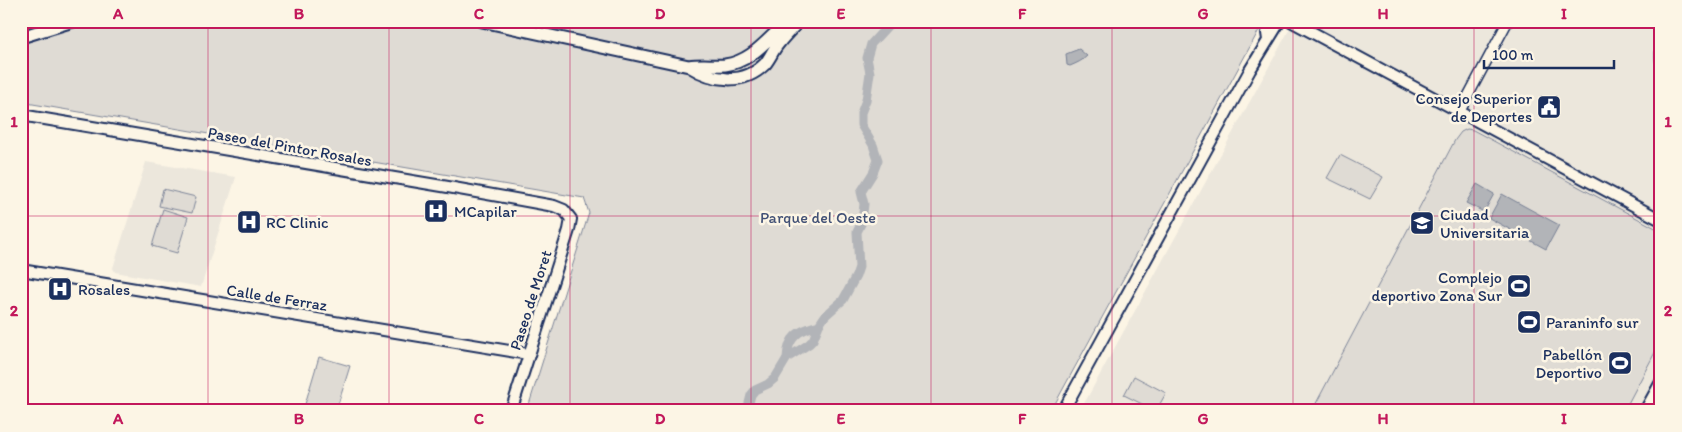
<svg xmlns="http://www.w3.org/2000/svg" width="1682" height="432" viewBox="0 0 1682 432" font-family="Itim,sans-serif">
<style>
.built{fill:#ece7dc}
.green{fill:#dfdbd4;stroke:#7d8599}
.water{fill:#b2b4b8;stroke:#767f94}
.lines{fill:none;stroke-linecap:round;stroke-linejoin:round}
.canal{stroke:#b2b4b8;stroke-width:9}
.tertiary-casing{stroke:#1b2f5e;stroke-width:12}
.secondary-casing{stroke:#1b2f5e;stroke-width:14}
.primary-casing{stroke:#1b2f5e;stroke-width:15}
.tertiary{stroke:#fcf5e5;stroke-width:9}
.secondary{stroke:#fcf5e5;stroke-width:10}
.primary{stroke:#fcf5e5;stroke-width:11}
.grid{fill:none;stroke:#c2185b;stroke-width:1;stroke-opacity:0.55}
.labels{text-anchor:middle;stroke-width:5;stroke-linejoin:round;paint-order:stroke}
.poi-label{font-size:16px;fill:#1b2f5e;stroke:#fcf5e5;text-anchor:start}
.street-label{font-size:16px;fill:#1b2f5e;stroke:#fcf5e5}
.park-label{font-size:16px;fill:#425176;stroke:#fcf5e5}
.neatline{fill:none;stroke:#c2185b;stroke-width:2}
.grid-label{font-size:16px;text-anchor:middle;font-weight:bold;fill:#c2185b}
</style>
<rect width="100%" height="100%" fill="#fcf5e5"/>
<filter id="ink" filterUnits="userSpaceOnUse"><feTurbulence type="fractalNoise" baseFrequency=".02" numOctaves="2"/><feDisplacementMap in="SourceGraphic" scale="10" xChannelSelector="R" yChannelSelector="G"/><feConvolveMatrix kernelMatrix="1 2 1 2 8 2 1 2 1" color-interpolation-filters="sRGB"/></filter>
<g filter="url(#ink)">
<path class="built" d="M1294,21h367v390h-581z
M146,162l90,15 -35,110 -86,-15 -2,-4z"/>
<path class="green" d="M21,21h1243l-213,390h-524l62,-198 -5,-15 -563,-96z
M1661,33v45c-8,-15 -9,-30 0,-45z
M1467,129l6,1 188,101v110l-37,70h-312l143,-271 6,-8z
M1340,155l43,22 -13,22 -43,-21z
M163,189l33,8 -4,16 -33,-7z
M163,209l25,8 -11,36 -25,-7z
M319,357l31,9 -14,45h-33z
M1134,376l32,17 -10,18 -32,-16z"/>
<path class="water" d="M1079,49l8,7c-5,5 -10,7 -17,10l-3,-1 -1,-11z
M1477,184l17,10 -10,18 -18,-9z
M1502,194l57,31 -13,24 -57,-31z"/>
<g class="lines">
<path class="canal" d="M787,358c1,-22 12,-28 32,-33
M747,411l4,-16 4,-5 13,-6 7,-6 12,-20 22,-14 4,-4 6,-15 6,-9 18,-16 13,-24 3,-9 -2,-35 5,-10 2,-18 -3,-12 12,-19 5,-13 -5,-15 -12,-20v-12l5,-13 4,-27 -3,-15 4,-14 21,-23"/>
<defs>
<path id="tertiary" d="M1460,111l48,-90"/>
<path id="secondary" d="M1291,21l370,199
M1268,40l-1,-7 3,-12
M21,115l427,72 106,19 10,4 7,9 -2,11 -58,181
M21,270l507,84
M1063,411l187,-341 30,-49
M1645,411l16,-29"/>
<path id="primary" d="M482,21l207,45c24,15 54,20 76,-2 5,-6 8,-14 13,-20 6,-8 14,-16 21,-23
M21,37l52,-16
M689,66c12,-2 24,0 36,-1 29,-4 43,-28 64,-44"/>
</defs>
<use href="#tertiary" class="tertiary-casing"/>
<use href="#secondary" class="secondary-casing"/>
<use href="#primary" class="primary-casing"/>
<use href="#tertiary" class="tertiary"/>
<use href="#secondary" class="secondary"/>
<use href="#primary" class="primary"/>
</g>
</g>
<path class="grid" d="M208,21v390M389,21v390M570,21v390M751,21v390M931,21v390M1112,21v390M1293,21v390M1474,21v390M21,216h1640"/>
<defs>
<symbol id="civic-square" viewBox="-11 -11 22 22"><rect x="-9" y="-9" width="18" height="18" rx="4" fill="#1b2f5e" stroke="#fcf5e5"/><path d="M-.6-6.5H3V-4.5H.6V-3L4-1V1h2V6H-6V1h2V-1L-.6-3ZM-1.2 2.5V6h2.4V2.5Z" fill="#fff"/></symbol>
<symbol id="hospital-square" viewBox="-11 -11 22 22"><rect x="-9" y="-9" width="18" height="18" rx="4" fill="#1b2f5e" stroke="#fcf5e5"/><path d="M-5-5h3v3.5h4V-5h3V5h-3V1.5h-4V5h-3Z" fill="#fff"/></symbol>
<symbol id="university-square" viewBox="-11 -11 22 22"><rect x="-9" y="-9" width="18" height="18" rx="4" fill="#1b2f5e" stroke="#fcf5e5"/><path d="M0-5L7-2L0 1L-7-2ZM-4 1L0 2.5L4 1V4Q0 6-4 4Z" fill="#fff"/></symbol>
<symbol id="stadium-square" viewBox="-11 -11 22 22"><rect x="-9" y="-9" width="18" height="18" rx="4" fill="#1b2f5e" stroke="#fcf5e5"/><path d="M0-5a6.5 5 0 1 0 0 10a6.5 5 0 1 0 0-10ZM-3.5-1.8h7v3.6h-7Z" fill="#fff"/></symbol>
</defs>
<g fill-rule="evenodd">
<use href="#civic-square" x="1535" y="93" width="28" height="28"/>
<use href="#hospital-square" x="422" y="197" width="28" height="28"/>
<use href="#hospital-square" x="235" y="208" width="28" height="28"/>
<use href="#university-square" x="1408" y="209" width="28" height="28"/>
<use href="#stadium-square" x="1505" y="272" width="28" height="28"/>
<use href="#hospital-square" x="46" y="275" width="28" height="28"/>
<use href="#stadium-square" x="1515" y="308" width="28" height="28"/>
<use href="#stadium-square" x="1606" y="349" width="28" height="28"/>
</g>
<g class="labels">
<g class="poi-label">
<text x="1532" y="104" text-anchor="end">Consejo Superior<tspan x="1532" dy="18">de Deportes</tspan></text>
<text x="454" y="217">MCapilar</text>
<text x="1440" y="220">Ciudad<tspan x="1440" dy="18">Universitaria</tspan></text>
<text x="266" y="228">RC Clinic</text>
<text x="1502" y="283" text-anchor="end">Complejo<tspan x="1502" dy="18">deportivo Zona Sur</tspan></text>
<text x="78" y="295">Rosales</text>
<text x="1546" y="328">Paraninfo sur</text>
<text x="1602" y="360" text-anchor="end">Pabellón<tspan x="1602" dy="18">Deportivo</tspan></text>
</g>
<g class="street-label">
<text transform="translate(290 146) rotate(10)" y="6">Paseo del Pintor Rosales</text>
<text transform="translate(277 297) rotate(9)" y="6">Calle de Ferraz</text>
<text transform="translate(530 300) rotate(-72)" y="6">Paseo de Moret</text>
</g>
<g class="park-label">
<text x="818" y="223">Parque del Oeste</text>
</g>
</g>
<rect width="1682" height="432" fill="none" stroke="#fcf5e5" stroke-width="55"/>
<path d="M1484 60v8h130v-8" fill="none" stroke="#1b2f5e" stroke-width="2.5"/>
<text x="1492" y="60" font-size="15" fill="#1b2f5e" stroke="#fcf5e5" stroke-width="4" paint-order="stroke">100 m</text>
<rect x="28" y="28" width="1626" height="376" class="neatline"/>
<g class="grid-label">
<text x="118" y="19">A</text>
<text x="299" y="19">B</text>
<text x="479" y="19">C</text>
<text x="660" y="19">D</text>
<text x="841" y="19">E</text>
<text x="1022" y="19">F</text>
<text x="1203" y="19">G</text>
<text x="1383" y="19">H</text>
<text x="1564" y="19">I</text>
<text x="14" y="127">1</text>
<text x="1668" y="127">1</text>
<text x="14" y="316">2</text>
<text x="1668" y="316">2</text>
<text x="118" y="424">A</text>
<text x="299" y="424">B</text>
<text x="479" y="424">C</text>
<text x="660" y="424">D</text>
<text x="841" y="424">E</text>
<text x="1022" y="424">F</text>
<text x="1203" y="424">G</text>
<text x="1383" y="424">H</text>
<text x="1564" y="424">I</text>
</g>
</svg>
